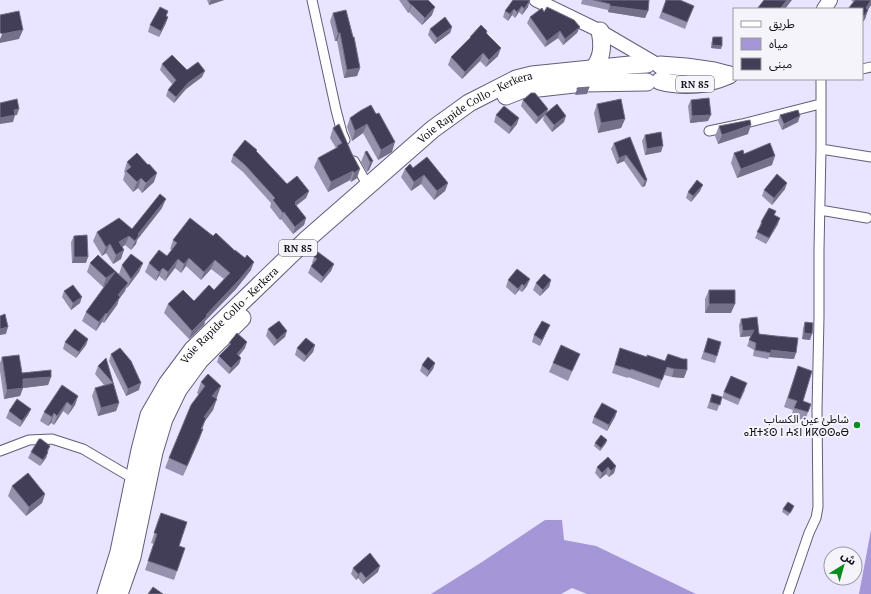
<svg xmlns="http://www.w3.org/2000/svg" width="871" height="594" viewBox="0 0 871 594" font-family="'PT Serif','Noto Sans Arabic','Noto Sans Tifinagh',serif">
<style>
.water{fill:#a496d7}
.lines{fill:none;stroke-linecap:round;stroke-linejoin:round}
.street-casing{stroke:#625d79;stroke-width:11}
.secondary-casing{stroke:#625d79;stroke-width:15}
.primary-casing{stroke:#625d79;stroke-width:16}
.highway-casing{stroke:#625d79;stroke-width:19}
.street{stroke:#fff;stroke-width:9}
.secondary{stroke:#fff;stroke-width:13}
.primary{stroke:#fff;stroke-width:14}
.highway{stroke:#fff;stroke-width:17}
.wall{fill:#9691ac}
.shaded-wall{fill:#75708a}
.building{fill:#433e58;stroke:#75708a}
.poi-dot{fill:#078d1c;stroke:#f6f4fb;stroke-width:1.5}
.labels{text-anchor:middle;stroke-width:4;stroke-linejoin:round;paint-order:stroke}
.shield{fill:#f6f4fb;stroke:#56545e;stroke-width:1}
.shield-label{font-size:10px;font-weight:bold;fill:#12101b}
.street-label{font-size:11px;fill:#12101b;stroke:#f6f4fb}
.poi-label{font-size:11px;fill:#12101b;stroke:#f6f4fb;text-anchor:end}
</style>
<rect width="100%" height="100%" fill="#e9e4ff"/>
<path class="water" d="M545,520h17l2,20 32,6 100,48h-109l-15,-6 -11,6h-130l51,-32z
M871,530v64h-12z"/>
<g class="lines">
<defs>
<path id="street" d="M312,0l24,110 6,23 3,7
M862,69l9,-2
M709,131l33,-7 78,-20
M821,149l50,8
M354,161l14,25
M820,210l47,8
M0,451l29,-11 23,-1 31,10 51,30
M788,594l21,-61 7,-15 2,-11 -1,-97 2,-93v-67l2,-101v-70"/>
<path id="secondary" d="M536,0l64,31 53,31"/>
<path id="primary" d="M824,9l6,-9"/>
<g id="highway">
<path d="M660,65l26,2 28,4 15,4"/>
<path d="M593,69c10,-11 10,-24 7,-38"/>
<path d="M660,81c23,6 47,4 69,-6"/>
<path d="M506,96l15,-6 62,-7 64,-1"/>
<path id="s1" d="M106,594l13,-42 21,-102 9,-35 18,-31 26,-35 112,-108 128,-112 36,-26 47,-24 16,-4 98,-10 17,-1"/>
<path d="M119,594l13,-37 22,-105 10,-33 14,-29 22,-30 42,-42"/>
</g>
</defs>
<use href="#street" class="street-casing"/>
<use href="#secondary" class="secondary-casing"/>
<use href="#primary" class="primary-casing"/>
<use href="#highway" class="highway-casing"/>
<use href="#street" class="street"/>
<use href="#secondary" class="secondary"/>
<use href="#primary" class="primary"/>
<use href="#highway" class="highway"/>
</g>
<path class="wall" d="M207,0h17l-15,5z
M399,0h29l4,15 -10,10 -13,-13 -1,1z
M513,0l15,7 -6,8 -3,-3 -4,6 -3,-3 -4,6 -5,-4 2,-6z
M582,0h67l-1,11 -3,7 -37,-6v-2l-27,-6z
M666,0l28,6 -9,23 -26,-11z
M851,0h20v5l-3,5 -3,9 -3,4v-14z
M544,12l33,21 -14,12 -5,-7 -13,9 -18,-24 3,-6z
M333,13l27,55 -3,8 -13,2 -7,-37h-2l-5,-20z
M166,23l-7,14 -11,-5 2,-7z
M452,27l-2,6 -15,11 -7,-9 2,-6z
M487,31v2l11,23 -12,11 -6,-6 -18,18 -14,-14 3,-8 19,-19v-1z
M713,37l8,12 -10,-1 1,-8z
M162,64l25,6 15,7 -16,12 -12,14 -8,-7 2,-6 5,-5 -13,-15z
M523,100l24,13 17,9 -12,10 -9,-12 1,-4 -8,8 -15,-18z
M691,100l17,21 -18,2 -2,-17z
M597,104l28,15 -4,9 -23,5 -4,-20z
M360,111l32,41 -14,8 -15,-27 -11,8 -5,-14 3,-9z
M496,115l21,9 -8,10 -15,-12z
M780,115l18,7 -16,8 -4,-9z
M339,124l18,54 -6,4 -1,-2 -22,12 -14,-25 4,-9 18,-10 -6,-10 3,-10z
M719,126l29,8 -30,10 -3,-8z
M645,135l16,17 -16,3 -3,-14z
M630,137l17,43 -2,6 -3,1 -18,-26 -7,3 -6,-15 3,-6z
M257,150v2l30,32 22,7 -3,7 -10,8 10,12 -2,7 -11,9 -12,-15 -1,1 -10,-13 1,-4 -28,-31 -12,-10 2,-7z
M365,152l8,9 -4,9 -2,2 -6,-10z
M734,153l10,1 28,11 -35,13 -6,-15z
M127,162l27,20 -12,11 -4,-5 -5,4 -10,-12 2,-7 -1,-1z
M413,168l35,15 -3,8 -11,9 -13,-16 -10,7 -10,-14 4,-8z
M785,189l-13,16 -10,-9 2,-6z
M700,191l-9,11 -5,-4 2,-6z
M162,208l-25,32 -1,4 -5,6 -6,-5 -3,2 -1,12 -8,5 -7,-11 -4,3 -9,-15 4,-9 35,-3z
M774,215l4,9 -12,20 -11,-6 4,-9v-1l2,-6z
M74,236l12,27h-14l-1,-21z
M173,240l78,30 -15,19 -31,32 -1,4 -15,14 -25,-26 4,-9 26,-3 20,-11 10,-11 -13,-10 -10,11 -15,-14 -5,7 -6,-5 -10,13 -6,-5 -3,5 -11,-9 4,-9 18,-7 5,-6 -2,-1z
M314,257l20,7 -3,7 -10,12 -13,-10 3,-7 2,-2 -1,-1z
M90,263l29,11 3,-9 21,-2 -4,9 -12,16 -1,-1 -1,4 -6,8 -2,6 -13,18 -2,-1 -6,9 -14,-10 4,-9 19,-26 -2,1 -16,-15z
M508,280l19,6 -5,6 -3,-2 -4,5 -9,-8z
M551,280l-2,7 -9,9 -7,-6 3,-7z
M709,290l22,23h-26v-14z
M64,291l16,12 -9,7 -9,-13z
M741,319l18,15 35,25 -25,-2 -1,2 -15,-3 1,-6 -7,-4 4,-10 -11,1 -1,-12z
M805,322l5,18 -8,-1 1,-11z
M268,329l17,8 -11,9 -8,-10z
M547,331l-7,15 -8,-4 2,-7z
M708,338l9,18 -2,7 -14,-4z
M88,339l-2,6 -10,13 -13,-9 2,-7z
M229,343l16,5 -6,8 2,2 -2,6 -10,10 -12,-12 2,-6 8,-8z
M315,345l-2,7 -9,10 -9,-7 2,-7z
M620,348l27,9 18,4 18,-2 1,19 -12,-1 -8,-2 -5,13 -31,-11v1l-16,-5z
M111,354l28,36 -13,6 -17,-35z
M2,357l20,16 29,4 -3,8 -25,3 -3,8 -16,3 -4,-28v-8z
M106,358l13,45 -3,8 -18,5 -6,-20 3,-8 9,-3 -9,-11 3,-8z
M435,363l-2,6 -6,8 -7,-6 2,-6z
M553,363h23l-8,18 -19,-9z
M798,366l5,35 5,11 -3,9 -14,-4 2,-7 -9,-3z
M201,382l16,15 -1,2 -3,11 -8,11 -6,19 -16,36 -18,-8 4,-10 30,-63 -2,-2z
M745,390l-7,15 -16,-7 2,-6z
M712,394l10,3 -5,14 -10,-3z
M78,396l-3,9 -7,10 -5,-4 -9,14 -3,-2 -3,3 -8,-5 4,-9z
M31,409l-3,6 -8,12 -14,-9 3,-7z
M617,411l-2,6 -8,14 -15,-8 2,-6z
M607,440l-1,3 -6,8 -6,-5 1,-3z
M50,446l-4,12 -6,8 -12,-8 3,-6z
M616,466l-2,7 -5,4 -3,-3 -6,5 -5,-6 2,-6z
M12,486l33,8 -3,9 -16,13 -18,-20z
M783,509h10l-5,7 -6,-4z
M161,513l18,33 6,2 -11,32 -29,-10 9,-26 -3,-1z
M353,568l25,4 -15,12 -5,-6 -2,2 -5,-6z"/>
<path class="shaded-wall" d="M211,0h13l-15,5z
M530,0l-2,7 -6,8 2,-6z
M787,0h5l-7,9h-5z
M871,1v4l-8,12 3,-9z
M411,5h1l-3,7 -1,1z
M522,6l-3,6 -4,6 2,-6z
M610,6l38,5 -3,7 -37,-6z
M435,7l-3,8 -10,10 3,-7z
M514,9l-2,6 -4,6 2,-7z
M868,10l-3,9 -3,4 2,-7z
M168,17l-2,6 -7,14 2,-6z
M452,27l-2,6 -15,11 2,-6z
M580,27l-3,6 -14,12 2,-6z
M23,30l-4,9 -19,4v-4l2,-5z
M560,31l-2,7 -13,9 2,-6z
M338,33h2l-3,8h-2z
M712,45l10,1 -1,3 -10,-1z
M501,48l-3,8 -12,11 3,-7z
M483,53l-3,8 -18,18 3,-7z
M360,68l-3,8 -13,2 3,-8z
M205,71l-3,6 -16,12 -12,14 2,-6 12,-14z
M589,88l-2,6 -12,1 2,-6z
M19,109l-2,6 -6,1 3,-6z
M548,109l-2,6 -1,-1 -1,2 -8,8 2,-7z
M15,115l-2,7 -13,2v-6z
M711,115l-3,6 -18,2 2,-7z
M566,116l-2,6 -12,10 2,-7z
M800,116l-2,6 -16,8 2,-6z
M519,118l-2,6 -8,10 2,-7z
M625,119l-4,9 -23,5 3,-10z
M367,124l-4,9 -11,8 3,-10z
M751,125l-3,9 -30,10 4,-9z
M395,142l-3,10 -14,8 3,-10z
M663,146l-2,6 -16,3 2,-6z
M626,155l-2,6 -7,3 2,-6z
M775,156l-3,9 -35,13 4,-9z
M373,161l-4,9 -2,2 3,-10z
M360,169l-3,9 -6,4 3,-9z
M353,171l-3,9 -22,12 3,-10z
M157,173l-3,9 -12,11 4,-10z
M424,175l-3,9 -10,7 3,-9z
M141,178l-3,10 -5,4 4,-10z
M647,180l-2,6 -3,1 3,-6z
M448,183l-3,8 -11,9 3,-9z
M787,183l-2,6 -13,16 2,-7z
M703,185l-3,6 -9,11 2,-6z
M309,191l-3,7 -12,9 1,-5z
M166,199l-4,9 -25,32 -1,4 -5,6 4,-9 3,-7z
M284,212l-3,7 -1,1 3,-7z
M306,218l-2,7 -11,9 2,-7z
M780,218l-2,6 -12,20 3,-6z
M129,236l-4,9 -9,6 3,-9z
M110,244l-4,9 -4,3 4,-9z
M124,250l-3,9 -8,5 3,-9z
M74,257h14l-2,6h-14z
M189,258l-3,8 -5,7 3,-9z
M178,259l-3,9 -10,13 3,-9z
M215,260l-4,9 -10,11 3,-8z
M254,262l-3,8 -15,19 -31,32 -1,4 -15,14 3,-8z
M143,263l-4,9 -12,16 4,-9z
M334,264l-3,7 -10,12 2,-6z
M163,268l-4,8 -3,5 3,-9z
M115,272l-3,9 -9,6 3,-9z
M530,279l-3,7 -5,6 2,-6z
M551,280l-2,7 -9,9 3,-6z
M128,283l-3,8 -6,8 -2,6 -13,18 3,-9 11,-19z
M522,284l-3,6 -4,5 3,-6z
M82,297l-2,6 -9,7 2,-7z
M709,304h26l-4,9h-26z
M106,313l-4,9 -6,9 3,-9z
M550,325l-3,6 -7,15 2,-6z
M8,327l-2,7 -6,1v-6z
M754,330l-2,6 -12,1 3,-6z
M287,331l-2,6 -11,9 3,-6z
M804,333l8,1 -2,6 -8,-1z
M88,339l-2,6 -10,13 3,-6z
M247,342l-2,6 -10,12 2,-6z
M315,345l-2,7 -9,10 2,-6z
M771,350l25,3 -2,6 -25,-2z
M241,358l-2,6 -10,10 2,-6z
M435,363l-2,6 -6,8 2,-6z
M674,369l13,1 -3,8 -12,-1z
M51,377l-3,8 -25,3 -3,8 -16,3 3,-9 16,-11z
M141,383l-2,7 -13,6 2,-7z
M221,386l-4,11 -9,10 4,-11z
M78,396l-3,9 -7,10 4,-9z
M217,399l-4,11 -8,11 -8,19 7,-23z
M67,402l-4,9 -9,14 3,-9z
M119,403l-3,8 -18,5 3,-8z
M31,409l-3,6 -8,12 2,-6z
M617,411l-2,6 -8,14 2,-6z
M54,413l-3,10 -3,3 4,-9z
M203,429l-4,11 -16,36 4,-10z
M607,440l-1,3 -6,8 1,-3z
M48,452l-2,6 -6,8 3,-6z
M616,466l-2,7 -5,4 2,-6z
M608,467l-2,7 -6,5 2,-6z
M45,494l-3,9 -16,13 3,-9z
M380,566l-2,6 -15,12 3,-6z
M361,572l-3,6 -2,2 2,-6z"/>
<path class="building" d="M407,0h21l7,7 -10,11 -13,-13h-1z
M513,0h17l-6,9 -2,-3 -5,6 -3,-3 -4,5 -5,-3z
M593,0h56l-1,11 -38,-5v-2z
M666,0h14l14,6 -7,16 -25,-10z
M764,0h23l-7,9h-23z
M855,0h16l-5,8 2,2 -4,6 -2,-1v-6h-14z
M160,7l8,4 -2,5 2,1 -7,14 -11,-6z
M547,7l27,13 6,7 -15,12 -5,-8 -13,10 -17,-24 12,-9 2,4z
M346,10l7,27h1l6,31 -13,2 -7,-37h-2l-5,-20z
M19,11l4,19 -21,4 -1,-1h-1v-18z
M445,17l7,10 -15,11 -7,-9z
M481,25l6,6 -1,2 15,15 -12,12 -6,-7 -18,19 -14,-15 20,-20h-1z
M713,37h9v9l-10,-1z
M172,55l15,15 11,-8 7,9 -17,12 -12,14 -8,-7 8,-10 -14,-16z
M589,87v1l-12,1v-1z
M531,93h4l13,16 -10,8 -15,-17z
M709,98l2,17 -19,1 -1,-16z
M17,99l2,10 -5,1 1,5 -15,3v-15z
M621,99l4,20 -24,4 -4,-19z
M557,104l9,12 -12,9 -9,-11z
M371,105l5,9 3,-1 16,29 -14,8 -14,-26 -12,7 -5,-13 10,-7z
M504,106l15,12 -8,9 -15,-12z
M798,110l2,6 -16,8 -4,-9z
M750,120l1,5 -29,10 -3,-9z
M339,124l13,30 8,15 -6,4 -1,-2 -22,11 -13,-24 20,-11 -1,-1 5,-3 -9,-15z
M661,132l2,14 -16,3 -2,-14z
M630,137l17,43 -2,1 -19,-26 -7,3 -5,-15z
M245,140l12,10 -1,1 31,33 10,-8 12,15 -14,11 1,1 -1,1 11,14 -11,9 -11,-15 -1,1 -10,-13 2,-2 -30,-33 -12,-10z
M770,143l5,13 -34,13 -7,-16 9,-3 1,4z
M367,151l6,10 -3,1 -5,-10z
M137,153l11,12 1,-1 8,9 -11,10 -5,-5 -4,4 -11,-11 5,-4 -4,-5z
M427,157l21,26 -11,8 -13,-16 -10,7 -9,-13 5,-5 3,4z
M777,174l10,9 -13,15 -10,-8z
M697,180l6,5 -10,11 -5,-4z
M160,194l6,5 -28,35 1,1 -4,6 -6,-5 -10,6 5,8 -8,5 -6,-11 -4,3 -9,-15 22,-14 13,11z
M769,208l7,3 -2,4 6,3 -11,20 -12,-6 5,-9 -1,-1z
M190,218l23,18 3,-3 19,18v-1l10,8 2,-3 7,7 -15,18 -33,35 1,1 -15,15 -24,-27 15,-14 11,11 15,-16 5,5 16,-17 -15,-13 -11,12 -15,-14 -5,6 -6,-5 -10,13 -5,-4 -4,4 -10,-9 10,-13 8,6 10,-13 -4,-3z
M87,235l1,22h-14v-21z
M318,252l16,12 -11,13 -12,-11 6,-7 -3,-2z
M131,254l12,9 -12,16 -9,-14z
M98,255l30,28 -10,12 2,2 -13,17 -1,-1 -7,9 -13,-10 29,-40 -9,6 -16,-15z
M517,269l13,10 -6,7 -2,-2 -4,5 -10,-9z
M544,274l7,6 -8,10 -7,-7z
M73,285l9,12 -9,6 -9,-12z
M709,290h26v14h-26z
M5,314l3,13 -8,2v-13z
M757,317l2,17 17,2 22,2 -2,15 -25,-3v3l-16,-3 1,-7 -7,-3 5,-10 -11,1 -2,-12z
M279,321l8,10 -10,9 -9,-11z
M542,321l8,4 -8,15 -8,-5z
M805,322l8,1 -1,11 -8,-1z
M75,329l13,10 -9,13 -14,-10z
M237,333l10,9 -10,12 4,4 -10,10 -12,-12 12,-12 -2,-1z
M306,338l9,7 -9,11 -9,-8z
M708,338l13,4 -4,14 -13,-4z
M561,345l19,9 -8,17 -19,-8z
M120,348l11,13 10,22 -13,6 -17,-35z
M620,348l27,9v-2l18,6 3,-7 15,5h4v11l-13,-1 -7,-2 -5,13 -31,-11v1l-16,-5z
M19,355l3,18 29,-3v7l-28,2v9l-16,2 -5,-33z
M428,357l7,6 -6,8 -7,-6z
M106,358l13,45 -18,5 -6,-20 18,-5 -15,-17z
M798,366l14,5 -9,30 8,3 -3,8 -14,-4 3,-7 -9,-3z
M208,374l13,12 -9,10 5,3 -13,18 2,1 -5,11h2l-16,37 -18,-8 22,-53 14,-19 -4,-4z
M731,376l16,7 -7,16 -16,-7z
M62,385l16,11 -6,10 -5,-4 -10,14 -3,-3 -2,4 -8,-5z
M712,394l10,3 -2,8 -10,-3z
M17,399l14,10 -9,12 -13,-10z
M602,403l15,8 -8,14 -15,-8z
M601,435l6,5 -6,8 -6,-5z
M39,439h2l9,7 -3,5 1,1 -5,8 -12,-8z
M608,457l8,9 -5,5 -3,-4 -6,6 -5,-6z
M28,473l17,21 -16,13 -17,-21z
M788,502l6,4 -4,7 -7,-4z
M161,513l26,9 -8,24 6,2 -8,23 -29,-10 9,-27 -3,-1z
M370,553l10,13 -14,12 -5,-6 -3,2 -5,-6z
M153,587l10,7h-15z"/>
<circle class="poi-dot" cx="857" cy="425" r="4"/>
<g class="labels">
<g class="shield">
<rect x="676" y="76" width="38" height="16" rx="3"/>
<rect x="279" y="240" width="38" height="16" rx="3"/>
</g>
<g class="shield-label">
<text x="695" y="88">RN 85</text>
<text x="298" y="252">RN 85</text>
</g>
<g class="street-label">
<text dy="4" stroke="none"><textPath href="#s1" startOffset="637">Voie Rapide Collo - Kerkera</textPath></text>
<text dy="4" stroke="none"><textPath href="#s1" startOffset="313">Voie Rapide Collo - Kerkera</textPath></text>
</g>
<g class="poi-label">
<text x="849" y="423">شاطئ عين الكساب<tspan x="849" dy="13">ⴰⴼⵜⵉⵙ ⵏ ⵄⵉⵏ ⵍⴽⵙⵙⴰⴱ</tspan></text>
</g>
</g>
<rect x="733" y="8" width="130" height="72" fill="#f6f4fb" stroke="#9b99a1"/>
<rect x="741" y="21" width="20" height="6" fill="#ffffff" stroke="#9b99a1"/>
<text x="769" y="28" font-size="12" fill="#12101b">طريق</text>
<rect x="741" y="38" width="20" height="12" fill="#a496d7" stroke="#9b99a1"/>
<text x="769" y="48" font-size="12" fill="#12101b">مياه</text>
<rect x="741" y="58" width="20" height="12" fill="#433e58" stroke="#9b99a1"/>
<text x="769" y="68" font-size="12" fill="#12101b">مبنى</text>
<g transform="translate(843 566) rotate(37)"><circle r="19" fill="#f6f4fb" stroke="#9b99a1"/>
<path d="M0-3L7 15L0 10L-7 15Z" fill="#078d1c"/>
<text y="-6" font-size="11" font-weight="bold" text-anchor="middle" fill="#12101b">ش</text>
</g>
</svg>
